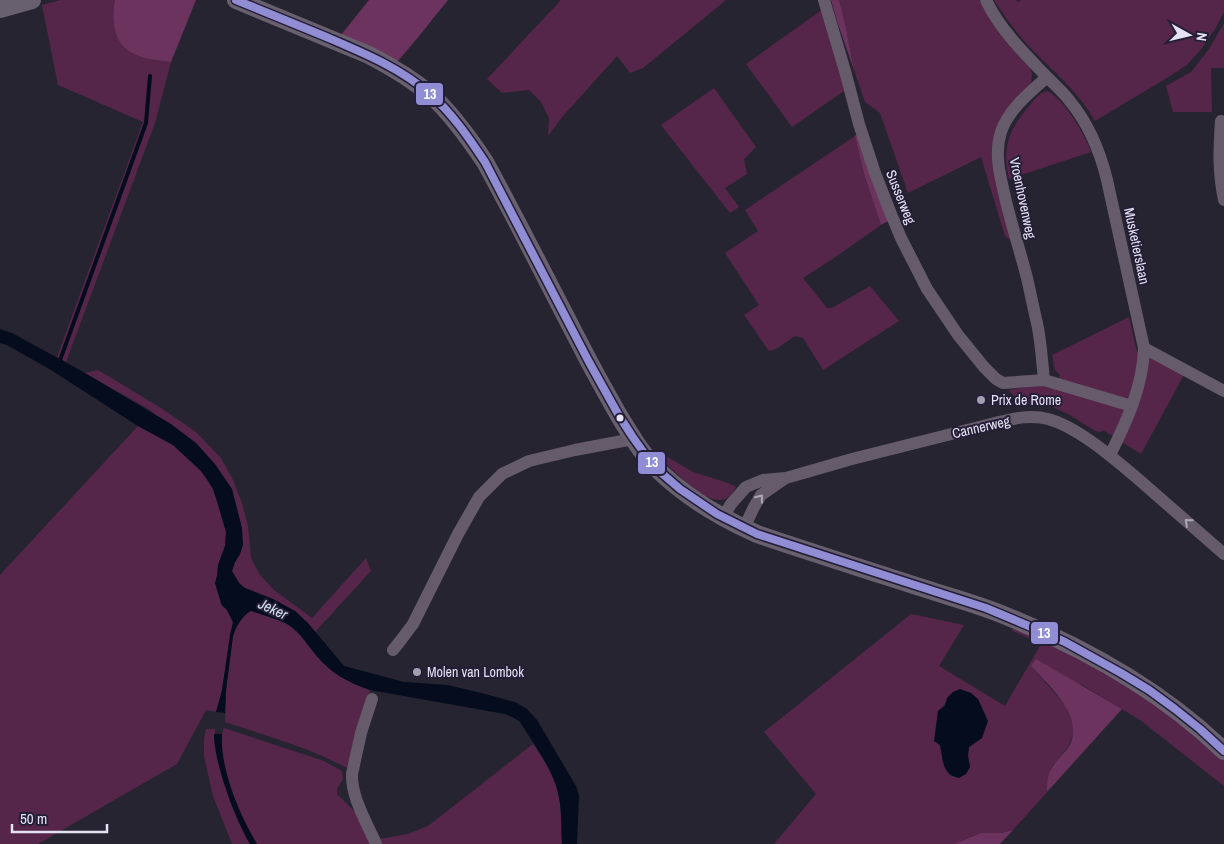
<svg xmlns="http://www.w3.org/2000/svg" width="1224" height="844" viewBox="0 0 1224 844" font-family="'Archivo Narrow',sans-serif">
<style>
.green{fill:#55264a;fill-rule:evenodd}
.forest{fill:#6c335f}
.water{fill:#040c1d}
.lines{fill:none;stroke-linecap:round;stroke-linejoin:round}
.stream{stroke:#040c1d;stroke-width:4}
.street{stroke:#665b6b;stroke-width:12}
.secondary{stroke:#685f6f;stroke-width:18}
.bus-1-casing{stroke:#241e37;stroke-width:11}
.bus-1{stroke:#908dd5;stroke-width:8}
.oneway{stroke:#aca5b6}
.poi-dot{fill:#a2a0af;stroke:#241e37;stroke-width:2}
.bus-dot{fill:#e5e2f3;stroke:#241e37;stroke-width:2}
.labels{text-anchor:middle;stroke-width:4;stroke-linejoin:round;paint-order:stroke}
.street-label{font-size:14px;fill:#e5e2f3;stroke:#241e37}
.poi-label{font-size:14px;fill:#e5e2f3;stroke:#241e37;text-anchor:start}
.water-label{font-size:15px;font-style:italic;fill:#d1e0f1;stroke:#241e37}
.line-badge{stroke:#241e37;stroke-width:2}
.badge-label{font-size:14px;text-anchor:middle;font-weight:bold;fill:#fff}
</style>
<rect width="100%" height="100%" fill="#272431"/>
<path class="green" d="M61,0h54c-4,19 -2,43 17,53 11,7 26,7 39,9l-16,61 -89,239 -9,-5 86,-235 -85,-37 -16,-80z
M561,0h165l-83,68 -13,5 -13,-17 -54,60 -15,20 1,-18 -8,-16 -12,-12 -27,3 -15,-14z
M839,0h140l28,43 23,25 2,6 -1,9 -34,44 13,113 -5,-4 -24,-79 -73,36 -28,-80 -15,-11 -11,-32 -8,-42z
M994,0h22l1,2 5,-2h202v12l-9,17 -13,19 -15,17 -17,11 -75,45c-19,-33 -44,-51 -69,-78 -12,-13 -22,-28 -32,-43z
M823,9l24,80 -55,38 -46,-63z
M1224,23v45h-13l1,44h-39l-7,-26 25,-14 18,-23z
M714,88l42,59 -12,12 3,15 -22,14 14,19 -9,6 -69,-88z
M1047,91c17,7 38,44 44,61l-82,27c-7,-32 -1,-48 20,-73 5,-6 10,-13 18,-15z
M855,136l9,38 17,51 -47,33 -31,20 24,30h5l38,-22 29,35 -76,49 -20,-32 -8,-2 -19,13 -7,2 -25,-36 15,-10 -34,-52 33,-22 -13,-21z
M1129,317l8,35h10l38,21 -44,81 -38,-24 -2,2 -6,-1 -25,-16 -21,-10 -29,-1 -11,-14 30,-5 16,3 5,-13 -5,-5 -3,-15z
M98,370l63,38 35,24 25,26 12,22 9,23 6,23 3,32 9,17 14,15 38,28 54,-60 5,13 -56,61 -20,-21 -50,-23 -6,-5 -7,-12 3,-9 5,-8 -8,-65 -82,-79 -65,-37z
M138,426l35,19 28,26 12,18 13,43 -1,14 -7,19 -1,11 -2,7 6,22 6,5 6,12 -13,80 -4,10 -10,-2 -29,54 -139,80h-38v-269z
M664,455l29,17 35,11 8,4c-3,5 -6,10 -11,12 -18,8 -51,-29 -63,-39z
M250,610l38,14 16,15 13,18 37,27 16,6 -10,32 -11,47c-38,-21 -82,-33 -124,-47l1,-32 7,-54c3,-10 9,-19 17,-26z
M911,614l53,11 -25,41 66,40 36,-62 -30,-14 7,-4 26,13 94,53 86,64v30l-84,-66 -58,-35 -51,-19 34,39 8,19v11l-5,12 -16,20 -4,10 -1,15 -34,38 -12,3h-20l-27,11h-180l42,-50 -52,-62zM953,692l29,46 -13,9 -1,9 2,11 -18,10c-2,-2 -4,-4 -6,-7 -6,-10 -1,-20 -11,-31l3,-28c7,-5 9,-12 15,-19z
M224,728l100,33 18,10 1,8 -6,10v5l25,25 10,25h-140l-19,-48 -9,-40v-17l2,-10h9v5h7z
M533,744c11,16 22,33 26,53 3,15 2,31 3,47h-181l-2,-5 29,-5 20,-8z"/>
<path class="forest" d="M115,0h81l-25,62c-13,-2 -28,-2 -39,-9 -19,-10 -21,-34 -17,-53z
M369,0h79l-33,41 -18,21 -56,-27z
M831,0h8l7,28 8,42 -17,-49z
M858,132l32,88 -9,5 -17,-51 -9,-38z
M1036,659l86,50 -75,83c0,-5 0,-11 1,-15 3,-12 13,-20 20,-29 19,-30 -19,-62 -37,-82z
M1013,830l-13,14h-46l27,-11h20z"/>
<path class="water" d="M0,329l12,4 66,36 93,55 25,19 19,21 17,25 10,39 1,17 -3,9 -5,8 -3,9 7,12 6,5 28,11 22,12 13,12 36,43 60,16 44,3 37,9 30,8 12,7 10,11 39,66 3,9 -2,49h-15c-1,-15 0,-31 -3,-46 -4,-27 -25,-53 -39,-76l-4,-3 -11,-5 -135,-24c-21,-7 -40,-17 -54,-35 -9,-10 -17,-25 -29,-31 -11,-6 -25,-9 -36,-13 -9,5 -15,15 -18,25l-7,54 -1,23 -9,-1 6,-22 8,-55 3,-13 -6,-12 -5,-5 -7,-22 2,-7 1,-11 7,-19 1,-14 -8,-28 -5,-15 -6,-10 -6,-8 -28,-26 -35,-19 -87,-56 -44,-25 -7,-2z
M960,689l11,4 7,6 10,22 -6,17 -13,9 -1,9 2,11 -4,7 -7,4c-17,-3 -16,-19 -19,-33l-6,-4 4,-30 7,-5 2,-8 6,-6z
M214,734h8c-2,35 17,80 35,110h-7c-15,-25 -36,-81 -36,-110z"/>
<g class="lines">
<path class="stream" d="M59,363l87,-240 4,-47"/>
<path class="street" d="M824,0l21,71 14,53 16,49 16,41 10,24 26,51 31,46 26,32 12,12 7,4 41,-3 88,26
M986,0c14,30 39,54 62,78 7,7 15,14 21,22 20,24 31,51 38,80l37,168 80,43
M1221,121c-2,29 -3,50 3,79
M1044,380c-2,-19 -3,-39 -7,-57 -4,-16 -7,-33 -11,-49 -7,-26 -15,-51 -21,-77 -5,-22 -11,-43 -4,-65 7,-22 29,-40 46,-55
M1110,455c17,-34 33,-69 34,-107
M723,517l8,-13 15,-17 17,-7 23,-2 66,-19 143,-36c17,-4 35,-9 53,-4 30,8 65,39 89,59 29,25 58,51 87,76
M744,528l10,-21 7,-12 23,-16
M393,650l8,-10 12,-16 45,-90 21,-37 23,-23 27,-13 46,-11 58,-11
M372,699l-11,34 -9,41c-1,23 15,49 24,70"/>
<path class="secondary" d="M236,0l133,55c21,11 43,24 62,40 21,19 38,43 54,67 33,60 63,121 95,182 12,24 25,47 38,70 12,20 24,40 40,56 28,27 63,48 99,64 56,19 113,37 169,55 27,9 54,16 80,27 79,32 156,75 218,135
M0,9l32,-9"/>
<defs>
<path id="bus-1" d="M236,0c29,12 59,24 88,36 37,16 75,31 106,58 22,19 39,44 55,68l104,200 29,52 14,22 15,21 11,13 22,19 37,25 40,20 229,74 50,21 29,13 56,31 28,17 26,19 25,20 24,22"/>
</defs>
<use href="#bus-1" class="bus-1-casing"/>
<use href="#bus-1" class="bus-1"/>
</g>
<defs><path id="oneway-chevron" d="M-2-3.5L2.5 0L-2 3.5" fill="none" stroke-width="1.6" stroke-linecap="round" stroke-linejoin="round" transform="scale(1.25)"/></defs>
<g class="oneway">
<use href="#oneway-chevron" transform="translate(760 498) rotate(-52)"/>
<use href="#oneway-chevron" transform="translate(1188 522) rotate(-139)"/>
</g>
<g class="poi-dot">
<circle cx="981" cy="400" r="5"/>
<circle cx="417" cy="672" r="5"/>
</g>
<circle class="bus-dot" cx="620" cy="418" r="4.5"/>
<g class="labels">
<g class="street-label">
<text transform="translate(901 197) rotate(68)" y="5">Susserweg</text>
<text transform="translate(1023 198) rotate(78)" y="5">Vroenhovenweg</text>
<text transform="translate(1137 246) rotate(78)" y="5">Musketierslaan</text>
<text transform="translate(981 427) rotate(-13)" y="5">Cannerweg</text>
</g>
<g class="poi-label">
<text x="991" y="405">Prix de Rome</text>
<text x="427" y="677">Molen van Lombok</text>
</g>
<g class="water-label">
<text transform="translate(273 609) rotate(25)" y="5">Jeker</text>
</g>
</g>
<g class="line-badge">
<rect x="415" y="82" width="29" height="24" rx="5" fill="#908dd5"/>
<rect x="637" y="451" width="29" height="24" rx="5" fill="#908dd5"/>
<rect x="1030" y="621" width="29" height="24" rx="5" fill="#908dd5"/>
</g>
<g class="badge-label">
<text x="430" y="99">13</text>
<text x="652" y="467">13</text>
<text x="1044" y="638">13</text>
</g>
<g transform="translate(1189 35) rotate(98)" stroke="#241e37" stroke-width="4" paint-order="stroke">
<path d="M0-4L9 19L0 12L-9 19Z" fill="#e5e2f3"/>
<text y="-8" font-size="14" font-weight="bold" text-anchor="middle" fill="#e5e2f3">N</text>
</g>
<path d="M12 824v8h95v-8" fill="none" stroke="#e5e2f3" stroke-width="2.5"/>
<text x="20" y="824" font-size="15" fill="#e5e2f3" stroke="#241e37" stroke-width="4" paint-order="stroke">50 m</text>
</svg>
